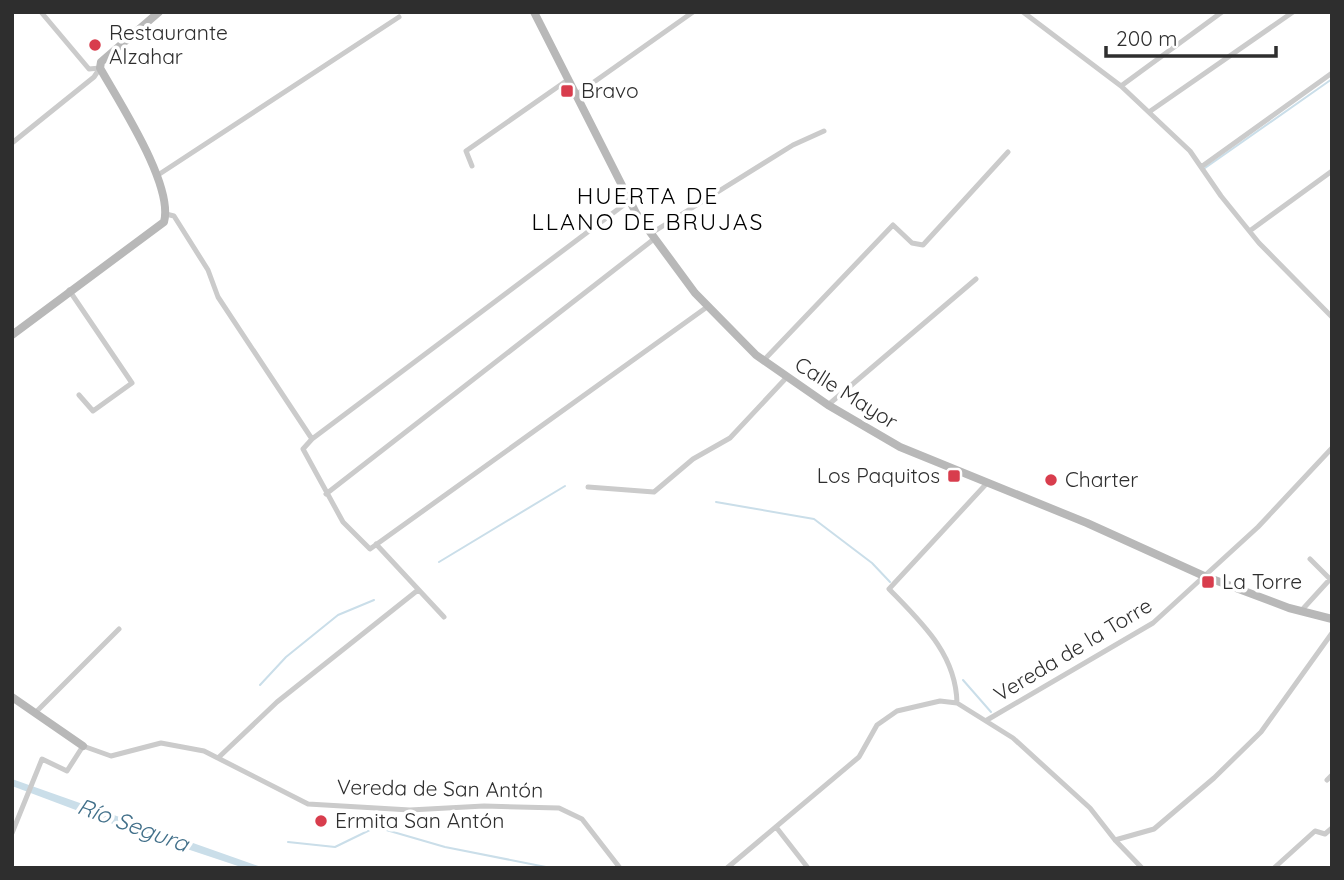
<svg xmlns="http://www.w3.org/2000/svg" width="1344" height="880" viewBox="0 0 1344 880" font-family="Quicksand,sans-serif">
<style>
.water{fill:#cadee9}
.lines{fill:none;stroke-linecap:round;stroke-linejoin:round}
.stream{stroke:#cadee9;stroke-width:2}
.minor{stroke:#cbcbcb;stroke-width:5}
.secondary{stroke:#b8b8b8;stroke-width:8}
.poi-dot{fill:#d83d4d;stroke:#fff;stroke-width:2.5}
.labels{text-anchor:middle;stroke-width:7;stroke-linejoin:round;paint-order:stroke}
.poi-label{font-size:21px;fill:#2e2e2e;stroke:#fff;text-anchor:start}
.street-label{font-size:21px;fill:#2e2e2e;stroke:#fff}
.neighbourhood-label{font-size:23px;letter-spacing:2px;fill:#000;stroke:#fff}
.water-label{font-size:23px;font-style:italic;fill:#42708a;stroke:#fff}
</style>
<rect width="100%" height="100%" fill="#fff"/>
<path class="water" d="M12,779l252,89h-20l-123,-41 -109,-41z"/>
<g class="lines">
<path class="stream" d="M1205,168l127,-89
M716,502l98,17 58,44 18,19
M439,562l126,-76
M963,680l28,32
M260,685l26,-28 52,-42 36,-15
M288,842l47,5 41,-20 69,20 106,21"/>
<path class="minor" d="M1023,12l98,74 69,65 31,45 38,47 73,74
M1121,86l101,-74
M577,94l116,-82
M1149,112l144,-100
M12,143l82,-66 6,-9 -11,1 -48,-57
M472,166l-6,-15 103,-72
M1201,167l131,-94
M158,175l241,-158
M166,214l8,2 34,54 10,27 94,142 -9,10 40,73 27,27 337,-242
M1251,230l81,-59
M650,234l143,-89 31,-14
M69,290l63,93 -39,28 -14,-16
M764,360l129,-135 19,18 11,2 85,-93
M828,405l148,-126
M312,439l317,-238
M588,487l66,5 39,-33 37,-21 57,-61
M326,494l328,-255
M376,544l68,73
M1310,559l20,20
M1301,611l31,-34
M957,703c-1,-49 -35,-80 -68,-114l99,-107
M35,713l84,-84
M987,720l166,-97 105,-96 74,-79
M218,758l59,-56 141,-112
M1327,780l5,-5
M776,827l32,41
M12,833l30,-74 25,12 16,-25 28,10 50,-13 43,8 104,53 102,6 74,-4 75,2 23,11 38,49
M1115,840l39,-11 60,-51 47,-46 71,-99
M727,868l132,-111 18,-32 20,-14 43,-10 17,2 56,35 77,70 25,32 27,28
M1274,868l41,-37 10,3 7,-6"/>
<path class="secondary" d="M534,12l102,201 59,80 61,62 72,50 72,42 187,76 117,53 85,32 43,11
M12,335l152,-113c10,-37 -45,-120 -64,-154l1,-6 58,-50
M12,697l71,49"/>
</g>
<g class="poi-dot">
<circle cx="95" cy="45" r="7"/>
<rect x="560" y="84" width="14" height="14" rx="3.5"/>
<rect x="947" y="469" width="14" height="14" rx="3.5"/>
<circle cx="1051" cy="480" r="7"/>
<rect x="1201" y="575" width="14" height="14" rx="3.5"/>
<circle cx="321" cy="821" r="7"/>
</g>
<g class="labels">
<g class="poi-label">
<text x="109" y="40">Restaurante<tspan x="109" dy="24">Alzahar</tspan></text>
<text x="581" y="98">Bravo</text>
<text x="940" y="483" text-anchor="end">Los Paquitos</text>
<text x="1065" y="487">Charter</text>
<text x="1222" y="589">La Torre</text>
<text x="335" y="828">Ermita San Antón</text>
</g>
<g class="street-label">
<text transform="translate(846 393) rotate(32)" y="7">Calle Mayor</text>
<text transform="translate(1073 650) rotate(-31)" y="7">Vereda de la Torre</text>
<text transform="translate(440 789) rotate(1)" y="7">Vereda de San Antón</text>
</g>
<g class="neighbourhood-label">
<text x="648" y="204">HUERTA DE<tspan x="648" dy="26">LLANO DE BRUJAS</tspan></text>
</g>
<g class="water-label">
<text transform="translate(133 825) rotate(20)" y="8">Río Segura</text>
</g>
</g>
<rect width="1344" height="880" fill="none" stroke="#2e2e2e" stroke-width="28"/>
<path d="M1106 46v10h170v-10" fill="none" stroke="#2e2e2e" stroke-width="3.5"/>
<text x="1116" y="46" font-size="21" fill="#2e2e2e" stroke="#ffffff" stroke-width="5" paint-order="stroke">200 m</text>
</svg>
